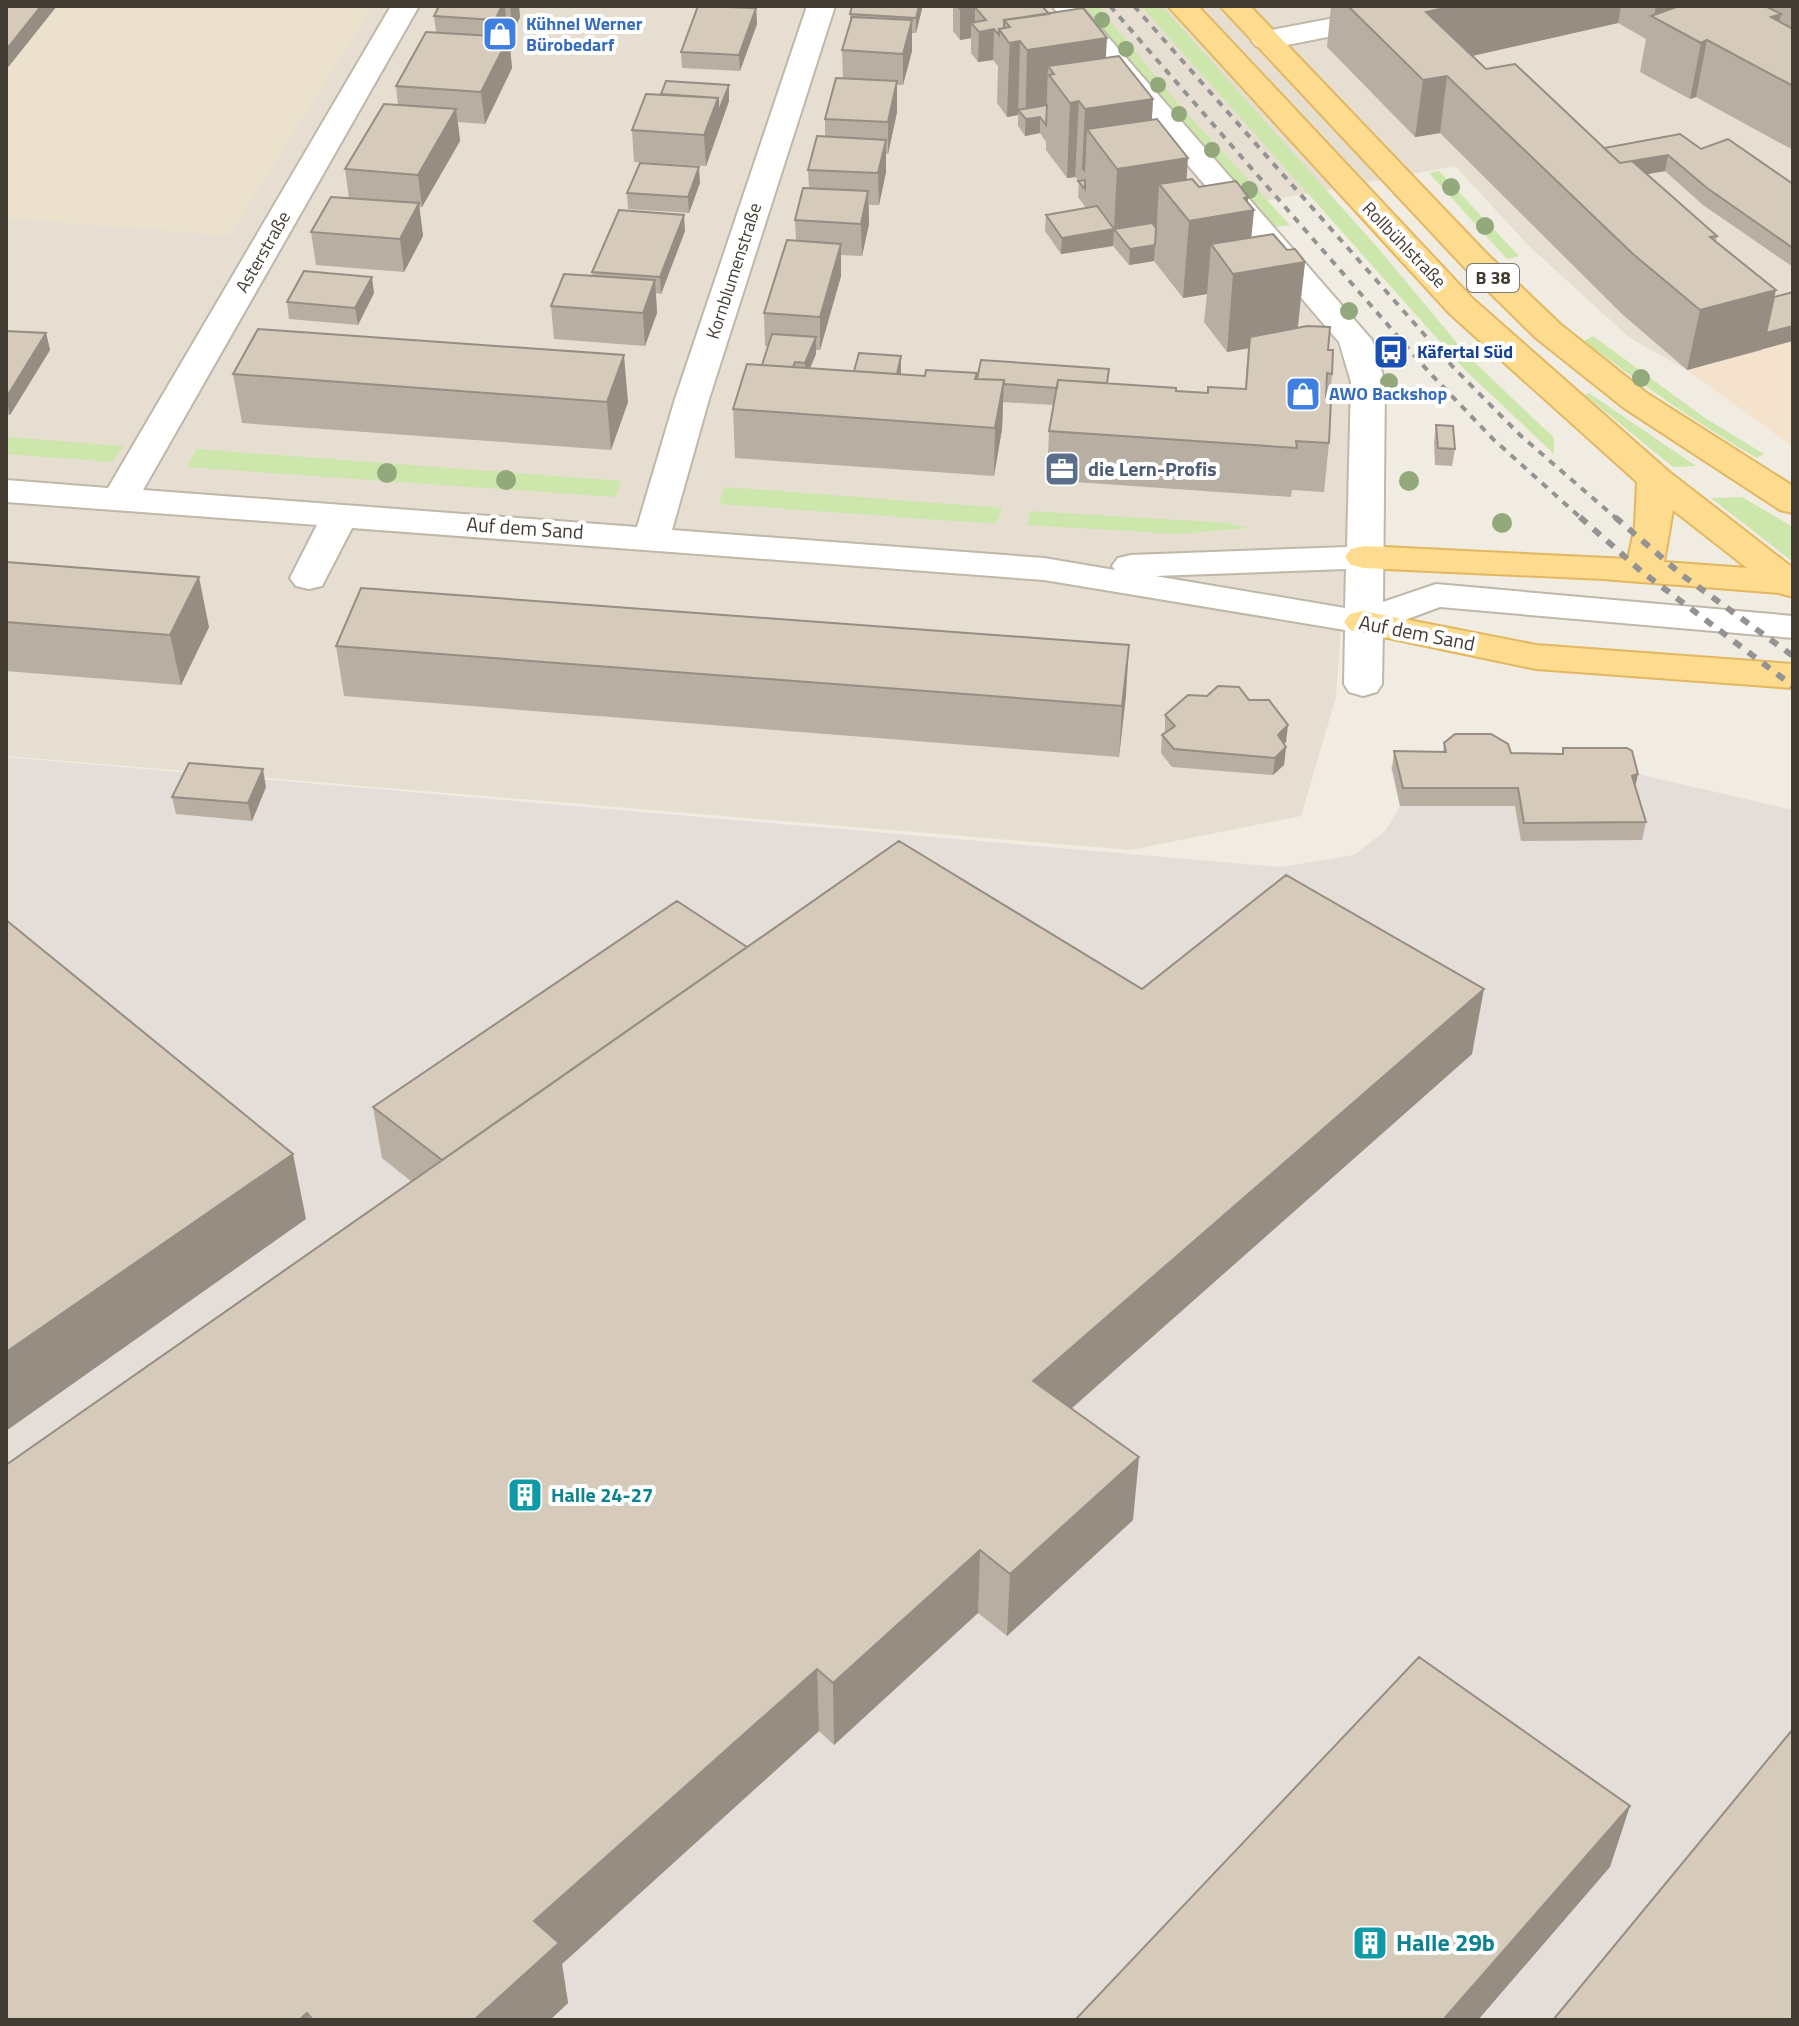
<svg xmlns="http://www.w3.org/2000/svg" width="1799" height="2026" viewBox="0 0 1799 2026" font-family="'Titillium Web',sans-serif">
<style>
.residential{fill:#e5ded1}
.commercial{fill:#f4e2cd}
.industrial{fill:#e3ded8}
.education{fill:#ebe1cc}
.green{fill:#cde6ab}
.lines{fill:none;stroke-linecap:round;stroke-linejoin:round}
.minor-casing{stroke:#bfb7a8;stroke-width:4}
.major-casing{stroke:#e2b760;stroke-width:4}
.minor{fill:#fff;fill-rule:evenodd}
.major{fill:#fddb8f;fill-rule:evenodd}
.rail-far1{stroke:#939393;stroke-width:4;stroke-dasharray:7 7;stroke-linecap:butt}
.rail{stroke:#939393;stroke-width:6;stroke-dasharray:9 9;stroke-linecap:butt}
.tree{fill:#93a97c}
.wall{fill:#b8aea1}
.shaded-wall{fill:#968d83}
.building{fill:#d6cabb;stroke:#968d83;stroke-width:2}
.labels{text-anchor:middle;stroke-width:8;stroke-linejoin:round;paint-order:stroke}
.far-shop-label{font-size:18px;font-weight:bold;fill:#366cbe;stroke:#fff;text-anchor:start}
.far-street-label{font-size:18px;fill:#433c33;stroke:#fff}
.shield{fill:#fff;stroke:#7b7670;stroke-width:2}
.shield-label{font-size:18px;font-weight:bold;fill:#433c33}
.far-transit-label{font-size:18px;font-weight:bold;fill:#164399;stroke:#fff;text-anchor:start}
.service-label{font-size:20px;font-weight:bold;fill:#4e5e75;stroke:#fff;text-anchor:start}
.street-label{font-size:20px;fill:#433c33;stroke:#fff}
.culture-label{font-size:20px;font-weight:bold;fill:#0d838f;stroke:#fff;text-anchor:start}
.near-culture-label{font-size:24px;font-weight:bold;fill:#0d838f;stroke:#fff;text-anchor:start}
</style>
<rect width="100%" height="100%" fill="#f1ece2"/>
<path class="residential" d="M6,6h1787v335l-106,29 -57,-32 -101,-92 -74,-80 -233,43 113,131 15,43v123l-14,191 -35,119 -171,34 -1124,-94z"/>
<path class="commercial" d="M1793,341v106l-106,-77 75,-20z"/>
<path class="industrial" d="M6,757l1275,110 73,-12 32,-25 14,-24 -10,-40 239,6 164,38v1210h-1787z"/>
<path class="education" d="M6,6h367l-144,230 -223,-18z"/>
<path class="green" d="M1084,6h14l81,99 111,120 -17,2z
M1141,6h21l216,242 88,106 88,84v16l-88,-83z
M1439,171l80,85 -12,3 -78,-86z
M1593,336l112,82 59,36 -7,4c-61,-35 -117,-75 -173,-117z
M1589,393l107,73 -23,1 -88,-72z
M6,437l117,9 -10,16 -107,-8z
M197,449l425,32 -7,16 -428,-30z
M725,487l277,21 -6,16 -277,-20z
M1742,497l51,30v35l-82,-64z
M1030,511l197,12 20,5 -68,6 -152,-9z"/>
<g class="lines">
<defs>
<path id="minor" d="M391,6h28l-276,484 494,37 38,-128 132,-393h28l-126,393 -37,131 372,28 71,12 -3,-4 6,-8 13,-3 216,-8 4,-165 -12,-40 -287,-336h29l291,334 13,42 -2,220 53,-18 357,32v22l-353,-31 -57,21 -1,56 -5,8 -14,4 -14,-4 -5,-8 1,-54 -301,-50 -692,-52 -30,58 -13,3 -13,-3 -6,-8 27,-53 -311,-23v-22l102,8zM1346,569l-1,39 -190,-32z
M1397,6h58l-4,6 -10,3 -175,34 -10,-3 -5,-6 5,-6 10,-3z"/>
<path id="major" d="M1168,6h30l275,293 195,172 125,97v29l-14,-4 -176,-14 -239,-11 -13,-3 -6,-8 6,-8 13,-3 264,13 7,-33 2,-44 -188,-169zM1673,510l74,58 -83,-6z
M1220,6h30l235,246 75,72 88,70 145,92v27l-13,-3 -156,-102 -88,-70 -73,-72z
M1363,611l173,34 257,19v24l-257,-19 -186,-39 -6,-8 6,-8z"/>
</defs>
<use href="#minor" class="minor-casing"/>
<use href="#major" class="major-casing"/>
<use href="#minor" class="minor"/>
<use href="#major" class="major"/>
<path class="rail-far1" d="M1110,6l318,365 65,68 89,80
M1134,6l319,361 67,68 97,84"/>
<path class="rail" d="M1580,517l61,54 152,115
M1615,517l67,58 111,81"/>
</g>
<g class="tree">
<circle cx="1102" cy="20" r="8"/>
<circle cx="1126" cy="49" r="8"/>
<circle cx="1158" cy="85" r="8"/>
<circle cx="1179" cy="114" r="8"/>
<circle cx="1212" cy="150" r="8"/>
<circle cx="1451" cy="187" r="9"/>
<circle cx="1249" cy="190" r="9"/>
<circle cx="1485" cy="226" r="9"/>
<circle cx="1349" cy="311" r="9"/>
<circle cx="1641" cy="378" r="9"/>
<circle cx="1389" cy="382" r="9"/>
<circle cx="387" cy="473" r="10"/>
<circle cx="506" cy="480" r="10"/>
<circle cx="1409" cy="481" r="10"/>
<circle cx="1502" cy="523" r="10"/>
</g>
<path class="wall" d="M439,6h80l1,11 -7,15h-6l-2,5h4l3,31 -27,56 -27,-2 2,19 -38,66h-3l4,29 -19,36 -88,-7 -5,-33 38,-34 -4,-29 53,-64 -2,-19 40,-54 -2,-16z
M852,6h70v3l-6,24h-4v18l-9,34h-6v27l-9,42h-2v18l-7,33h-10v19l-7,32 -21,-1v21l-21,74h-4v4l-6,14 166,11 132,4 68,8 31,2 1,-6 37,2 3,-41 -21,4 -23,-30 3,-28 -24,4 -29,-37 -25,4 -16,-19 -52,8 -16,-23 1,-16 40,-7 -8,-11 1,-16 -4,-4 -8,1 -21,-28v-8l-6,-9 -15,3 -7,-10v-11l-11,2 -10,-14 1,-37 -5,-6 -15,2 -7,-9v-15l-11,2 -7,-9v-25h89l7,8 57,44 47,41 -1,20 35,61 12,7 49,10v6l6,7 -3,28 36,12 18,12 -7,65 30,23 4,24 -2,25 -1,44 -5,49 -32,-2 -1,7 -244,-17 2,-49 5,-26 -51,-3 -1,27 -8,47 -259,-18 -2,-49 30,-44 5,-18 -3,-1 -1,-33 32,-72 -1,-21 14,-32 -1,-18 17,-33v-18l18,-41 -1,-28 8,-25v-11z
M1331,6h462v144l-97,-53 -6,2 -50,-27 6,-33 -28,-16 -146,33 14,13 118,79 97,1 92,35v83l-90,-62 -38,-34 -18,3 70,62 -1,5 46,109 -75,20 -65,-56 -182,-181 -25,4 -88,-90z
M756,8l1,16 -17,47 -58,-3 -1,-16z
M729,101l-23,65 -72,-4 -2,-32z
M700,183l-11,30 -61,-4 -1,-16z
M685,231l-24,63 -5,-1 1,20 -12,33 -91,-7 -3,-33 42,-30 -1,-4z
M374,293l-16,32 -69,-6 -2,-17z
M6,331l40,2 4,17 -40,65h-4z
M233,374l395,28 -17,48 -369,-27z
M1436,425l19,24 -3,17 -17,-1 -1,-23z
M6,562l203,65 -28,58 -175,-14z
M336,646l790,49 -7,62 -775,-61z
M1249,700l37,42 -2,2 2,3 -2,18 -11,10 -101,-8 -11,-14 1,-18 3,-1v-19z
M1444,743l194,31 -3,12 11,36 -4,18 -121,1 -6,-35h-115l-8,-37 2,-18 49,1z
M266,787l-14,34 -76,-7 -4,-17z
M747,947l395,42 330,65 -401,355 62,111 -126,116 -29,-23 -144,132 -15,-14 -257,233 6,39 -18,17h-544l406,-838 -30,-24 -9,-51z"/>
<path class="shaded-wall" d="M41,6h16l-51,64v-20z
M502,6h3l2,26 -9,18 -3,-30z
M510,6h9l1,11 -7,15z
M919,6h3v3l-6,24v-15z
M1454,6h167l-3,17 -199,45 7,-56z
M1656,6h46l-48,12z
M975,7v20l-4,-4v15l-11,2v-31z
M756,8l1,16 -17,47 -1,-16z
M1781,14l-12,56 2,-53z
M912,20v31l-9,34v-31z
M994,29l-1,31 -15,2 1,-30z
M1010,36l97,2 -4,68 50,-7 -4,65 39,-6 -4,57 -25,-31 -3,55 -42,-10 3,-60 -30,-40 -2,44 -3,-4 -1,16 4,-76 -6,-8 -4,76 -8,1 3,-75 -16,-29 -6,-8 -2,55 -6,-4v16l-15,3 2,-86 -7,-9 -2,74 -11,2z
M509,37l3,31 -27,56 -4,-32z
M1707,40l-11,57 -6,2 11,-56z
M1447,76l-7,57 -25,4 8,-57z
M897,81v31l-9,42v-32z
M729,85v16l-23,65 -2,-31 14,-37z
M456,109l4,32 -38,66 -4,-32z
M886,140v32l-7,33 -1,-32z
M1668,155l-3,16 -91,16 3,-16z
M699,167l1,16 -11,30 -1,-16z
M868,191l1,33 -7,32 -1,-32z
M1248,197l-1,14 7,-1 -6,61 57,-9 -9,78 -69,12 6,-78 -22,-30 -4,50 -24,4 6,-77 55,-23z
M419,203l4,33 -19,36 -4,-33z
M684,215l1,16 -24,63 -1,-17z
M1114,229l-1,17 -52,8 1,-16z
M841,244v32l-21,74v-33z
M1155,245l-1,16 -25,4 1,-16z
M372,277l2,16 -16,32 -3,-17z
M655,280l2,33 -12,33 -2,-33z
M1776,290l-10,43 27,-7v15l-106,29 13,-60z
M46,333l4,17 -40,65 -4,-17z
M816,337v17l-11,26v-17z
M624,355l4,47 -17,48 -4,-48z
M901,356v17l-7,32v-17z
M1004,380l-2,49 -8,47 1,-48z
M199,577l10,50 -28,58 -11,-50z
M1129,645l-3,50 -7,62 3,-51z
M1288,725l-2,17 -10,11 2,-18z
M1286,747l-2,18 -11,10 2,-17z
M263,769l3,18 -14,34 -4,-18z
M1638,774l-4,18 -2,-16z
M1484,989l-12,65 -442,391 3,-64z
M293,1154l13,65 -300,212v-79z
M1139,1457l-6,63 -126,116 3,-62z
M980,1550l-2,63 -144,132 -1,-62z
M817,1669l2,62 -257,233 6,39 -18,17h-76l60,-99z
M1630,1806l-20,61 -132,153h-35z
M307,2013l2,7h-10z"/>
<path class="building" d="M6,6h35l-35,44z
M439,6h63l-7,14 -61,-4z
M698,6l58,2 -17,47 -58,-3z
M852,6h67l-3,12 -66,-4z
M958,6h84l7,8 -45,6v8l-5,1v6l-5,-6 -15,3 -8,-9 15,-3 -11,-13 -15,2z
M1348,6h106l-28,6 60,57 29,-5 105,99 12,-2 85,75 -7,1 66,53 -76,20 -67,-56 -186,-178 -24,4z
M1679,6h86l16,8 -10,3 22,12v57l-86,-46 -6,3 -50,-27z
M1083,8l24,30 -80,12 -7,-9 -11,2 -10,-14 11,-2 -6,-7z
M852,17l60,3 -9,34 -61,-4z
M426,32l83,5 -28,55 -85,-6z
M1119,56l34,43 -68,10 -6,-8 -9,2 -21,-28 5,-1 -6,-8z
M836,78l61,3 -9,41 -63,-3z
M666,81l63,4 -11,28v-15l-57,-4z
M646,94l72,4 -14,37 -72,-5z
M384,104l72,5 -38,66 -73,-6z
M1047,105l-1,20 -6,-8 -14,2 -8,-9z
M1157,119l31,39 -71,11 -30,-40z
M1680,134l21,15 27,-10 65,45v64l-86,-60 -39,-33 -48,8 -16,-15z
M817,136l69,4 -8,33 -70,-3z
M640,163l59,4 -11,30 -61,-4z
M1192,179l7,8 37,-6 12,16 -4,1 10,12 -65,11 -30,-37z
M1085,180v9l-7,-8z
M803,188l65,3 -7,33 -66,-4z
M331,197l88,6 -19,36 -89,-7z
M1097,206l17,23 -52,9 -16,-23z
M619,210l65,5 -24,62 -68,-5z
M1152,223l4,5 -1,17 -25,4 -16,-20z
M1273,234l14,16 8,-1 10,13 -72,12 -22,-30z
M787,240l54,4 -21,73 -56,-4z
M304,271l68,6 -17,31 -68,-6z
M564,274l91,6 -12,33 -92,-7z
M1793,292v34l-27,7 8,-36z
M1307,326l23,1 -2,23h5l-1,24 -5,-1 -1,25 5,1 -2,44 -33,-2 1,7 -248,-17 9,-51 118,8v3l32,2v-6l38,2 4,-52z
M258,329l366,26 -17,47 -374,-28z
M6,331l40,2 -40,65z
M772,334l44,3 -11,26 -10,-1 -2,5 -31,-2z
M859,353l42,3 -4,18 -43,-3z
M981,360l128,9 -2,14 -49,-3 -1,8 -53,-4v-4l-27,-1z
M747,364l178,12 1,-6 51,3 -2,6 29,1 -9,48 -262,-19z
M1436,425l17,1 2,23 -17,-1z
M6,562l193,15 -29,58 -164,-13z
M361,588l768,57 -7,61 -786,-60z
M1218,686l21,1 10,13h20l19,25 -10,10 8,12 -11,11 -101,-9 -12,-14 13,-9 -10,-11 23,-20 19,1z
M1455,734h36l17,10 3,9 52,1v-6h64l5,3 6,23 -6,2 14,46 -122,1 -6,-35h-115l-9,-37 52,1 -2,-9z
M189,763l74,6 -15,34 -76,-6z
M899,841l243,148 144,-114 198,114 -451,392 106,76 -129,117 -30,-24 -147,133 -16,-14 -283,252 25,22 -85,77h-161l-6,-7 -8,7h-293v-555z
M677,901l70,46 -305,213 -69,-53z
M6,920l287,234 -287,198z
M1419,1657l211,149 -187,214h-368z
M1793,1729v291h-240z"/>
<defs>
<symbol id="shop-square" viewBox="-11 -11 22 22"><rect x="-9" y="-9" width="18" height="18" rx="4" fill="#3f7fe0" stroke="#fff"/><path d="M-5-2.5h2.3a2.7 3.5 0 0 1 5.4 0H5L5.5 6h-11ZM-1.5-2.5h3a1.5 2.3 0 0 0-3 0Z" fill="#fff"/></symbol>
<symbol id="bus-square" viewBox="-11 -11 22 22"><rect x="-9" y="-9" width="18" height="18" rx="4" fill="#1a4fb4" stroke="#fff"/><path d="M-5-6H5V4H4V6H2V4H-2V6H-4V4H-5ZM-3.5-4V0h7V-4ZM-3.5 1.2v1.5H-2V1.2ZM2 1.2v1.5H3.5V1.2Z" fill="#fff"/></symbol>
<symbol id="office-square" viewBox="-11 -11 22 22"><rect x="-9" y="-9" width="18" height="18" rx="4" fill="#5c6f8a" stroke="#fff"/><path d="M-6-3h4V-5.5h4V-3h4V5H-6ZM-1-4.5V-3h2v-1.5ZM-6 0V1H6V0Z" fill="#fff"/></symbol>
<symbol id="building-square" viewBox="-11 -11 22 22"><rect x="-9" y="-9" width="18" height="18" rx="4" fill="#0f9aa8" stroke="#fff"/><path d="M-4-6H4V6H1V3H-1V6H-4ZM-2.5-4.3h1.7v1.8h-1.7ZM.8-4.3h1.7v1.8H.8ZM-2.5-1h1.7V.8h-1.7ZM.8-1h1.7V.8H.8Z" fill="#fff"/></symbol>
</defs>
<g fill-rule="evenodd">
<use href="#shop-square" x="480" y="14" width="40" height="40"/>
<use href="#bus-square" x="1371" y="332" width="40" height="40"/>
<use href="#shop-square" x="1283" y="374" width="40" height="40"/>
<use href="#office-square" x="1042" y="449" width="40" height="40"/>
<use href="#building-square" x="505" y="1475" width="40" height="40"/>
<use href="#building-square" x="1350" y="1923" width="40" height="40"/>
</g>
<g class="labels">
<g class="far-shop-label">
<text x="526" y="30">Kühnel Werner<tspan x="526" dy="21">Bürobedarf</tspan></text>
<text x="1329" y="400">AWO Backshop</text>
</g>
<g class="far-street-label">
<text transform="translate(1404 245) rotate(46)" y="6">Rollbühlstraße</text>
<text transform="translate(263 252) rotate(-60)" y="6">Asterstraße</text>
<text transform="translate(734 271) rotate(-72)" y="6">Kornblumenstraße</text>
</g>
<rect class="shield" x="1467" y="264" width="52" height="28" rx="6"/>
<g class="shield-label">
<text x="1493" y="284">B 38</text>
</g>
<g class="far-transit-label">
<text x="1417" y="358">Käfertal Süd</text>
</g>
<g class="service-label">
<text x="1088" y="476">die Lern-Profis</text>
</g>
<g class="street-label">
<text transform="translate(525 528) rotate(4)" y="7">Auf dem Sand</text>
<text transform="translate(1417 633) rotate(11)" y="7">Auf dem Sand</text>
</g>
<g class="culture-label">
<text x="551" y="1502">Halle 24-27</text>
</g>
<g class="near-culture-label">
<text x="1396" y="1951">Halle 29b</text>
</g>
</g>
<rect width="1799" height="2026" fill="none" stroke="#433c33" stroke-width="16"/>
</svg>
